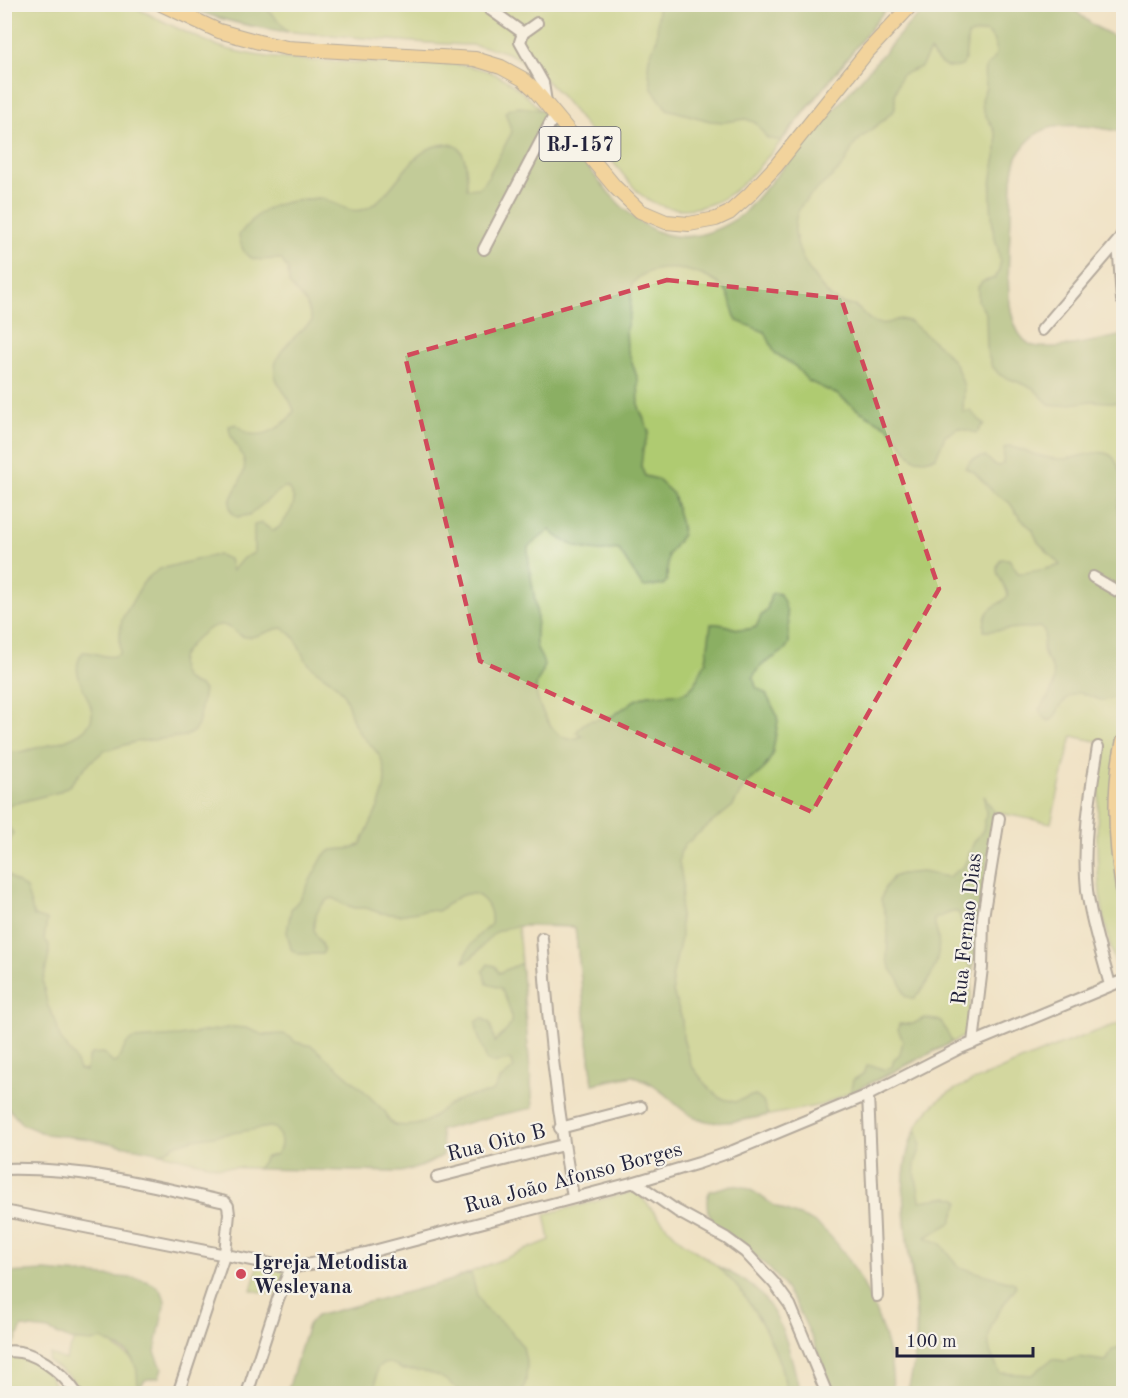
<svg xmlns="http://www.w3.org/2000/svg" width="1128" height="1398" viewBox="0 0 1128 1398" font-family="'Old Standard TT',serif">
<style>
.green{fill:#afcb71;stroke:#687656;stroke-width:1.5}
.forest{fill:#8baf63;stroke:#56684f;stroke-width:1.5}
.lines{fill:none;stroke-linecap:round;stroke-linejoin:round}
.minor-casing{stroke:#6a656b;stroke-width:14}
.major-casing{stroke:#6a656b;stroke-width:16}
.highway-casing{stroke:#6a656b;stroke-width:18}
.minor{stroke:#fff;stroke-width:10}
.major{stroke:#f4c26a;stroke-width:14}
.highway{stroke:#f4c26a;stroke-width:15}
.marked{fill:none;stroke:#d1495b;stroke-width:4.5;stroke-dasharray:12 8;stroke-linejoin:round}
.poi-dot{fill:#d1495b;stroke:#f7f3e8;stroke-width:2}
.labels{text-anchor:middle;stroke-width:4.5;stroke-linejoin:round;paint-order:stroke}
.shield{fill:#f7f3e8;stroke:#62616f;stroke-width:1.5}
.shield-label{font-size:20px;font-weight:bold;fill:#22223b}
.street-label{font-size:21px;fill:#22223b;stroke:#f7f3e8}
.poi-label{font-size:21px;font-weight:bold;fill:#22223b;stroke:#f7f3e8;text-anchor:start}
</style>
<rect width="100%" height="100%" fill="#f7f3e8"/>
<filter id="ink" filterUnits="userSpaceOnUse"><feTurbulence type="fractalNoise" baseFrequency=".0167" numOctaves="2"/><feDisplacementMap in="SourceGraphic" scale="12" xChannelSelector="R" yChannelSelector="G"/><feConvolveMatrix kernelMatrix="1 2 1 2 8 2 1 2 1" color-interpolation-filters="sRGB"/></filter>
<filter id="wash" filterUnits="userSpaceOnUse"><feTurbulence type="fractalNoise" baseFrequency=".008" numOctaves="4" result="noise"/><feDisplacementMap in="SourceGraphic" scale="24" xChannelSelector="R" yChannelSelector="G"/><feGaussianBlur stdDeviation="1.35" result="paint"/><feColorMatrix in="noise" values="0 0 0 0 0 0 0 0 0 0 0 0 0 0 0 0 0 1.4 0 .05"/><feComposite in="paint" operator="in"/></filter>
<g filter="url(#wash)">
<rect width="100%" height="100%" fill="#f0e2c5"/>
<path class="green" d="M4,5c29,0 58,0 87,0 11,0 25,-3 36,0 9,2 17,7 25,11 24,11 49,25 75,33 47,13 101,12 149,14 37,1 89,-4 121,12 86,43 126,224 246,139l166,-190 23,-19h136l26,21 29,15v91c-23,-4 -64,-13 -85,1 -8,5 -17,15 -21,24 -7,18 -5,40 -6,59 -1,31 -12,109 18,128 15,10 76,-5 94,-9l1,371 -9,51 2,122 6,37v52c-10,-3 -11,-17 -14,-27 -17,-65 -14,-132 -4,-198l-33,-7 -21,87 -57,-11 -18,127 -9,96 -85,43 -60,27 -83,16 -19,1 -21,-3 -47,-34 -19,-9 -40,8 -18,-157 -57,-1 15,182 -39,8 -54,14 3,24c-12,12 -33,17 -49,18l-175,-5 -83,-20 -53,-9 -38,-4 -23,-10 -18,-20z
M184,5h705c-39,49 -76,100 -117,147 -16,18 -32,38 -54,49 -27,12 -56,11 -78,-7 -39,-40 -82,-120 -133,-141 -12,-5 -24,-6 -36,-8 -43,-1 -86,-5 -129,-9 -55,-4 -107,-7 -158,-31z
M1123,1022v371l-216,1c16,-55 8,-90 1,-145 -5,-38 -10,-85 8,-121 8,-15 20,-27 34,-36 16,-9 34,-15 50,-22 41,-18 82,-34 123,-48z
M636,1191c14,16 28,33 43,48 12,10 26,17 38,27 33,29 64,84 70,127l-500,1 21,-69 8,-9 130,-34 104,-42 -5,-26z
M258,1266l27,6 -8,23 -26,-5z
M102,1339c7,3 11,7 17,11 20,11 19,16 19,37l4,-5 -3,11h-56l-13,-16 -22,-16 2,-7 15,6 9,-19z
M16,1354c20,8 37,16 40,39l-51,1v-39z"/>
<path class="forest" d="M184,5h80c7,10 17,16 23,27 -36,-5 -69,-12 -103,-27z
M658,5v-1l231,1 -108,136 -14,-3 -11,-15 -10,-4 -22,3 -14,-1 -43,-12 -15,-20 -4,-21 1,-10 8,-20z
M932,5h136l26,21 29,15v91c-23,-4 -64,-13 -85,1 -8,5 -17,15 -21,24 -7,18 -5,40 -6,59 -1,31 -12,109 18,128 15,10 76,-5 94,-9v68l-32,-2 -36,5 -6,-2 -16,-16 -33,-13 -8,-9 -5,-14 -1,-38 -8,-13v-14l4,-5 13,-4c11,-14 0,-34 -2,-49 -1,-16 -4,-35 -1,-51 1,-13 7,-26 5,-40 -3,-15 -16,-22 -15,-38 1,-4 3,-9 4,-13 0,-6 -3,-12 -1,-18 2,-4 3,-4 6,-7 9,-8 5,-20 -2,-28l-4,-2 -17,3 -3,25 -3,6c-17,5 -23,-2 -32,-15l-9,16 -20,8 -6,18v16c-11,13 -26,21 -38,33 -8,8 -9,19 -17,27 -11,11 -24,20 -34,31 -19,18 -10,49 2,68 7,11 18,28 30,34 6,3 13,2 18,5 8,5 11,14 21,16 17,4 17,-10 35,0l33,28 11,14 8,21 -1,26 7,-1 14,13 -8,9 -18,-5 -13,8 -9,21 -11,3 -10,-1 -6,-5 -19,-26 -32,-18 -20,-15 -30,-14 -13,-15 -20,-13 -10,-21 -28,-11c-6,-11 -5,-26 -15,-34 -22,-19 -70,-28 -90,-3l-2,30 -4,16 1,17 11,33 1,27 10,25 -6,17 -2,17 4,10 12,3 16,15 8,31 1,10 -14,20 -1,26 -4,4 -20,2 -24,-37c-7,-2 -12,2 -19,1 -17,-1 -39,-8 -50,-21l-22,17c0,24 7,45 9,69 0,9 -2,18 -1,28 1,8 7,14 8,22 0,7 -7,13 -8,21 -1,15 16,50 33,52 5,0 10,-2 14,-3l-7,-3 5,-7 7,-5 23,-4 24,-17 13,-5 32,-1 8,-3 6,-6 12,-24 5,-37c15,-3 26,11 45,3l5,-11 6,-6 4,-16 4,-1 5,1c8,14 10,33 9,49 -6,15 -26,14 -36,34l3,10 10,7 10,19 2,8 -6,35 -9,14 -18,15 -12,21 -38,30 -10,9 -5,8 -1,8 4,24 -3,24 1,29 -9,40 1,14 9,27 1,19 8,27 16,21 13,12 15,4 15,-6h6l7,6 5,13c-21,4 -48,12 -69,4 -24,-8 -39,-38 -65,-43 -12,-2 -29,5 -41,8l-18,-157c-22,0 -62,-6 -80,6 -12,9 -17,23 -31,29 4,-19 15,-27 27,-38 2,-17 -10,-35 -28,-29 -10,3 -16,11 -25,16l-9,-1 -30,5 -19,-2 -14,-5h-11l-12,-4 -10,-6c-12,2 -20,19 -19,31 1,8 9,14 10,22l-2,3h-24l-7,-5 -4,-17 4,-23 9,-10 24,-44 8,-5 22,-2 7,-4c11,-27 34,-57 19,-87 -5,-10 -15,-16 -21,-25 -10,-12 -8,-29 -18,-42 -9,-11 -23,-16 -32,-26 -12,-13 -8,-27 -27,-36 -12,1 -24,10 -36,9 -10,-1 -15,-12 -25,-12 -10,0 -17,7 -24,13 -11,11 -24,23 -12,40 5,7 14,5 19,12l-6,35 -4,6 -8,5 -51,6 -31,9 -18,15 -16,19 -11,7 -50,13c-6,10 -4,19 4,28l-8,21v-105c9,7 21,1 31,-1 110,-23 19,-60 47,-96 13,-1 26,10 37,1v-20l2,-14 21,-36 8,-8 9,-6 47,-12 11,-2 11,4 3,12 11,-13 11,-5v-28l8,-2c3,2 7,7 12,7 7,-1 19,-22 20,-28 0,-5 -3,-10 -6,-14l-4,-1 -35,28 -12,2c-19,-12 5,-31 7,-47 4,-18 -15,-27 -15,-44l7,-2c3,2 7,7 11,9 18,6 38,-7 47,-22 -4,-15 -14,-21 -18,-33 -8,-23 22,-43 36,-57l-6,-18 -17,-19 -1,-14 -7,-11c-25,1 -38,5 -42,-24 18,-24 33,-32 62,-35 6,0 12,-2 18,-2 17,2 30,19 48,10 30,-14 42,-64 81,-64 20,0 19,30 19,45l11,-1 7,-6 27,-50 -7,-20c12,-9 23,-3 37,-2 16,21 33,41 49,61 44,56 83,92 152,43l166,-190z
M1009,446c18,5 34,13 53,13 15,0 32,-10 46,-5 5,2 7,5 9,10 2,5 5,12 5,18 1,13 -11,28 2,39l-1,172c-6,4 -14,8 -22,7 -16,-4 -24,-15 -38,3 -4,4 -6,11 -10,16l-4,2 -5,-3 -5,-9c12,-12 19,-26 12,-43 -2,-5 -6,-8 -7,-13 -3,-8 2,-15 0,-23l-5,-3c-8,2 -13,0 -20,1 -12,1 -23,3 -35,3 0,-27 10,-20 24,-35 -1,-14 -19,-22 -7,-37h8l9,14c5,1 38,-6 42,-8l-22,-23 -6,-13 -12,-11 -11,-16 -15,-9 -20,-21 -9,-4 6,-8 14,-4 10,9 5,1 3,-3 1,-15z
M984,796l10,16 -21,158c-15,-16 -4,-40 -15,-58h-6l-18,7c0,6 3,12 4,18 3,24 -8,45 -24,62l-9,-3 -5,-15 -9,-12 -4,-10 1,-27 -2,-16 -5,-16 3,-11 9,-12 8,-3 21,-2 26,5 16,-11 10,-24 9,-12 3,-16z
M4,870l9,10 13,8 8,28 13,4 -3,20 5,4v10l-6,28 4,22 9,18 4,16 14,19 5,13 7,1 2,-12 3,-5 12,-1 10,10 4,-1 10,-19 6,-4 46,-3 54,-9 13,1 18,7 19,-1 9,4 3,4 17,4 48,41 26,26 2,6 6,6c40,5 36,-14 67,-26 10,-5 22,-3 32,-8l8,-12 13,-11 -3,-8 -19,3 -5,-2 -10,-29 -1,-10 6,-4 8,5 5,19c4,-6 11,-9 14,-15 7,-9 -4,-30 -8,-39l-14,-4 -4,-13 5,-7 7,2 4,7 22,-10 12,145 -39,8 -54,14 3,17 -1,9 -22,11 -19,5 -144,-3 9,-12 9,-2c9,-9 7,-17 0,-27l-5,-1 -76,12 -17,5 -15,9 -79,-15 -38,-4 -23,-10 -17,-20z
M924,1018l17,3 11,21 -102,51 3,-13 10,-6 3,-8h8l11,4 7,-3 2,-8 6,-5 3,-13 -5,-12 1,-5h14z
M916,1129c12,27 -3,22 -1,42 1,10 4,19 5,30l28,-4 9,2 2,3 -8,21 -25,14 15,7 18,23 56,16 1,4c-13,19 -33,40 -26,64 2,8 7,15 10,22l32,2 20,-16 13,2 14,-4 26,4 2,-1 5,-10 7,-3 4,4v42h-216c10,-33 12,-66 8,-100 -6,-54 -23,-112 1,-164z
M732,1185c20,1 29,13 45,22 12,7 26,8 38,16 40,26 83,123 77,170h-61c-8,-35 -31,-88 -54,-116 -18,-21 -41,-37 -63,-53 -6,-10 -10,-23 -4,-33z
M717,1266c12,6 25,12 36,21 29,25 39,70 47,106h-13c-5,-35 -24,-72 -45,-100 -7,-10 -17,-19 -25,-27z
M45,1271l87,7c15,2 30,6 33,23l-10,51 7,16 -3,9 -14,3 -7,9 -1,-19 -5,-12 -5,-6 -25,-13 -10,3 -22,-2 -22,-10 -26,-3 -8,18h-9v-72z
M471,1273l6,22 8,14 24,20 14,18 4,19 -1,14 -3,13h-62c-16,-18 -35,-24 -59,-23 -8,-7 -16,-10 -25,-2l-2,25h-88l21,-68 8,-9 130,-34z"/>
</g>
<g filter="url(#ink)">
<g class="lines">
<defs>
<path id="minor" d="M489,4l2,6 32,23
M537,23l-14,10 -3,9 23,41 3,19
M1118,241l4,59
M484,249l71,-135
M1042,330l76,-89 6,-10
M1093,577l31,18
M1098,747c-8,48 -16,95 -11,143 4,33 15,64 23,95
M542,938c6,89 15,171 31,259
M973,1043l9,-75 1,-51 16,-99
M868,1095l9,201
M560,1128l81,-21
M4,1169c76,-2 148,16 221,33l3,4 1,8 -4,39 -47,141
M437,1177l126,-32
M635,1182l42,29 49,27 19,14 29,31 16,22 37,89
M4,1211l287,57 75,-15 269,-71 64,-19 34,-12 135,-56 90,-46 166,-69
M4,1352c29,-5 58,20 73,42
M247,1394l31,-95 13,-31"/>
<path id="major" d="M161,4l58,27 40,11 28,6 188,11 26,8 22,12 10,9 82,99 25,24 26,11 23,2 27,-5 13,-6 20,-18 27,-29 91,-114 45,-48
M1117,4l7,4"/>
<path id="highway" d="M1124,742c-11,49 -8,100 0,149"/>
</defs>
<use href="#minor" class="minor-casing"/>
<use href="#major" class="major-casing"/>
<use href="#highway" class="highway-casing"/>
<use href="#minor" class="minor"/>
<use href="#major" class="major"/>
<use href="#highway" class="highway"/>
</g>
</g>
<path d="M0 0H1128V1398H0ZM667,280l174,18 98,291 -127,223 -332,-151 -75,-305z" fill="#f0e2c5" fill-opacity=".55" fill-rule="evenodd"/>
<path class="marked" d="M667,280l174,18 98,291 -127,223 -332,-151 -75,-305z"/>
<circle class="poi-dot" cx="241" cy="1274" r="6"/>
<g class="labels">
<rect class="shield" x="539.5" y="127" width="81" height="34" rx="4.5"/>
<g class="shield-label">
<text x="580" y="151">RJ-157</text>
</g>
<g class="street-label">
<text transform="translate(966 929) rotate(-84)" y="7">Rua Fernao Dias</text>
<text transform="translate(496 1142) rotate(-14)" y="7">Rua Oito B</text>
<text transform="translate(573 1177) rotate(-15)" y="7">Rua João Afonso Borges</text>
</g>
<g class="poi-label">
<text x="253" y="1269">Igreja Metodista<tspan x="253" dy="24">Wesleyana</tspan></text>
</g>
</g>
<rect width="1128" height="1398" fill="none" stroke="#f7f3e8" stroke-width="24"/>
<path d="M897 1347v9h136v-9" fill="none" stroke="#22223b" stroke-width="3"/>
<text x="906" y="1347" font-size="18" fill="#22223b" stroke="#f7f3e8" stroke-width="4.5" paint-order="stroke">100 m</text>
</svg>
